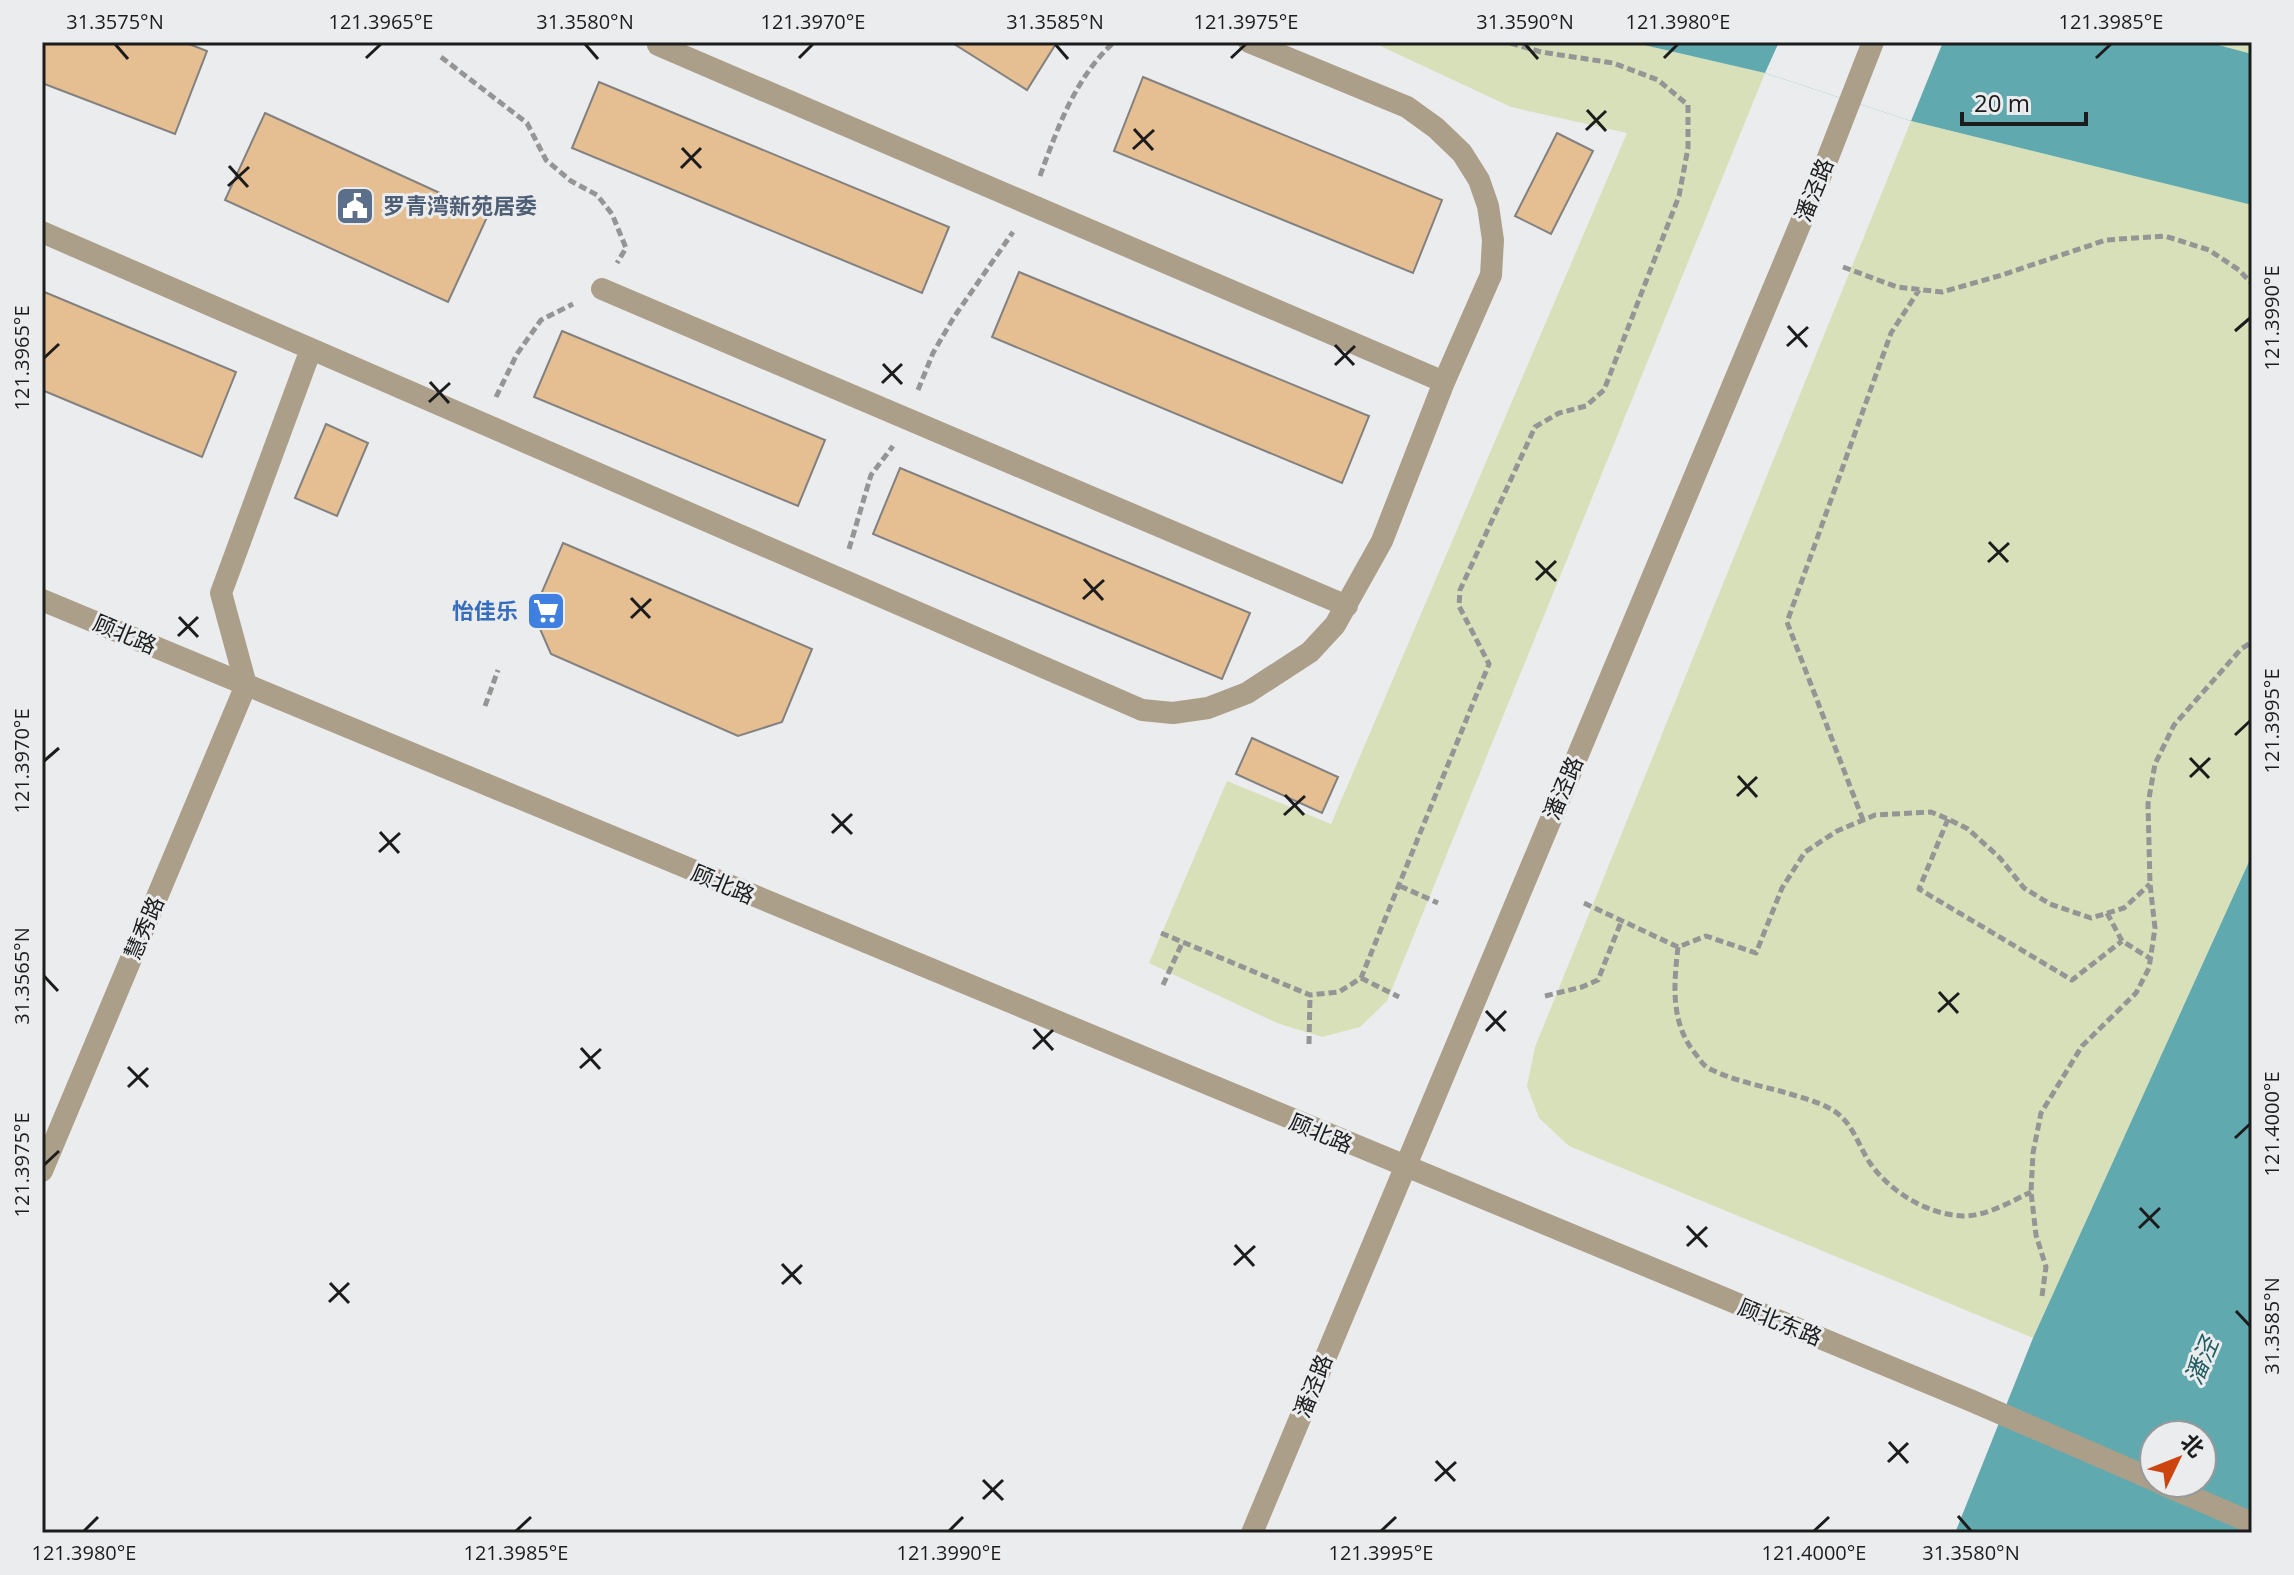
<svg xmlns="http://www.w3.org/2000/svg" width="2294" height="1575" viewBox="0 0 2294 1575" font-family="'Open Sans','Noto Sans SC',sans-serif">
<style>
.green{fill:#d7e0b9}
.water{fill:#60a9ae;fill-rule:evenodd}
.pier{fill:#ebeced}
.building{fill:#e5be92;stroke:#838180;stroke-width:2}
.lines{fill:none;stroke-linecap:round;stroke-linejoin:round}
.path{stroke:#959596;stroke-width:5;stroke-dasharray:8 4;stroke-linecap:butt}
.service{stroke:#ac9f8a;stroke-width:22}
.minor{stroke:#ac9f8a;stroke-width:22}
.tertiary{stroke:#ac9f8a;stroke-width:22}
.ticks{fill:none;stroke:#1c1c1d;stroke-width:3}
.labels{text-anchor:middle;stroke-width:6;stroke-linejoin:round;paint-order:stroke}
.street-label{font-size:22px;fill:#1c1c1d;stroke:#ebeced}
.service-label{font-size:22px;font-weight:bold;fill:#4e5e75;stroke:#ebeced;text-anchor:start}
.shop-label{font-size:22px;font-weight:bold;fill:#366cbe;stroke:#ebeced;text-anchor:end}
.water-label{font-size:24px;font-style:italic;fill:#215e62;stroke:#ebeced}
.neatline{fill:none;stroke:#1c1c1d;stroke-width:3}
.ticks-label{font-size:20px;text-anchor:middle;fill:#1c1c1d}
</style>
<rect width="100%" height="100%" fill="#ebeced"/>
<path class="green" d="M1372,42h259l134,31 -378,928 -27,26 -38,10 -45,-14 -128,-60 78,-182 104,43 296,-691 -116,-26z
M2207,42h45v12z
M1911,121l341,84v650l-219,483 -464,-192 -30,-28 -12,-32 8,-39z"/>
<path class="water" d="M1631,42h576l45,12v151l-341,-84 -146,-48z
M2252,855l-1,678h-296l78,-195zM2154,1435h48v48h-48z"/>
<path class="pier" d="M1779,42h164l-32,79 -146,-48z"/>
<path class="building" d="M42,42h142l23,9 -32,83 -133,-51z
M951,42h106l-30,48z
M1143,77l299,123 -29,73 -299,-122z
M599,82l350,145 -27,66 -350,-145z
M265,113l223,102 -40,87 -223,-102z
M1557,133l36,18 -42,83 -36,-18z
M1019,272l350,144 -27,67 -350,-146z
M42,291l194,81 -34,85 -160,-67z
M562,331l263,109 -27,66 -264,-109z
M326,424l42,19 -31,73 -42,-18z
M900,468l350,145 -28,66 -349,-145z
M563,543l249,106 -30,73 -44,14 -187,-82 -18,-41z
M1252,738l86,39 -16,36 -86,-39z"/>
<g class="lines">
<path class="path" d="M441,57l86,66 19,37 25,21 26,14 15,19 14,34 -9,15
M1040,176c18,-49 35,-98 74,-134
M1843,267l54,20 45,5 60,-17 104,-35 59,-4 44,14 30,20 13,14
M918,390l15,-37 21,-36 59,-85
M496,397l21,-43 24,-34 32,-16
M849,549l22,-74 22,-29
M485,706l13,-36
M1948,819l-29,70 153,91 50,-39
M1863,820l-76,-198 104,-289 28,-43
M1400,886l38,17
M1584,903l94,44 28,-11 50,17 26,-65 23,-36 32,-21 38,-16 56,-3 17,7 20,10 32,29 24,30 26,16 41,14 33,-10 26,-24
M2107,913l15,28 29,18
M1161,933l149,62 29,-3 22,-14 128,-314 -30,-58 1,-16 75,-163 24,-14 27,-7 18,-16 75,-194 9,-48v-43l-30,-25 -45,-17 -72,-11 -34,-10
M1678,947c-4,36 -8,74 16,105 5,6 9,14 16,17 22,11 47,16 70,22 19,6 40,10 57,22 17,13 22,34 33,50 19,28 58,52 93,53 24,0 47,-14 68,-24
M1361,978l38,19
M1163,985l20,-44
M1545,996l37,-9 16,-7 23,-58
M1309,1044l1,-49
M2042,1296l4,-29 -10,-32 -5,-43 2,-39 8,-40 41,-67 54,-53 13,-25 6,-40 -5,-44 -2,-80 7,-40 19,-39 67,-76 11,-7"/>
<path class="service" d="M658,45l786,337
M42,232l1100,478 31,3 35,-5 39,-15 63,-41 25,-27 47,-84 62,-159 47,-107 2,-35 -5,-34 -9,-26 -17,-27 -26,-25 -29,-21 -158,-65
M602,289l745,317
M246,685l-25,-92 90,-244"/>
<path class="minor" d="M42,1171l204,-486
M1252,1533l573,-1368 48,-123"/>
<path class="tertiary" d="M42,600l1930,801 182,79
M2160,1483l92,40"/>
</g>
<path class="ticks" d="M115,44l13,15M585,44l13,15M1055,44l13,15M1525,44l13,15M366,58l15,-14M799,58l14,-14M1231,58l15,-14M1664,58l14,-14M2096,58l15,-14M1587,110l19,21M1134,129l19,21M1586,130l20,-19M682,148l19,20M1133,149l21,-19M229,166l19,21M681,168l20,-20M228,186l21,-19M1788,326l19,21M2235,331l15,-13M1335,345l19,20M1787,346l21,-19M44,358l15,-14M883,364l19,20M1335,365l20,-19M430,382l19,21M882,383l20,-19M429,402l21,-19M1989,542l19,20M1536,561l20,20M1988,562l21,-19M1084,579l19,21M1536,580l20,-19M631,598l19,20M1083,599l21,-19M179,617l19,20M631,618l20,-19M178,636l20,-19M2235,735l15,-14M2190,758l19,20M44,761l15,-13M1738,776l19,21M2190,777l20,-19M1285,795l19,20M1737,796l20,-19M832,814l20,20M1284,815l21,-19M380,832l19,21M832,833l20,-19M379,852l21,-19M44,976l14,15M1939,992l19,21M1486,1011l19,20M1938,1012l21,-19M1034,1029l19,21M1486,1031l20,-20M581,1048l19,21M1033,1049l20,-19M128,1067l20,20M580,1068l21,-19M128,1087l20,-19M2235,1138l15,-14M44,1165l15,-14M2140,1208l19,20M1687,1226l20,21M2139,1228l21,-20M1235,1245l19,21M1687,1246l20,-19M782,1264l19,20M1234,1265l21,-19M330,1283l19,20M782,1284l20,-19M329,1302l20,-19M2236,1311l14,15M1889,1442l19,21M1436,1461l19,20M1888,1462l20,-19M983,1480l20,20M1435,1481l21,-19M983,1499l20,-19M1958,1516l13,15M84,1531l14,-14M516,1531l15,-14M949,1531l14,-14M1381,1531l15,-14M1814,1531l15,-14"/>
<defs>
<symbol id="civic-square" viewBox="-11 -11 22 22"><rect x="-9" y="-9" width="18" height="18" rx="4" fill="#5c6f8a" stroke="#ebeced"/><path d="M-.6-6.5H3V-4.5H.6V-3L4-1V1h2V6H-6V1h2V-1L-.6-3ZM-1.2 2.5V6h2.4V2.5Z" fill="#fff"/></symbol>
<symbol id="supermarket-square" viewBox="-11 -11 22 22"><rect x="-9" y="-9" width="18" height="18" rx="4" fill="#3f7fe0" stroke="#ebeced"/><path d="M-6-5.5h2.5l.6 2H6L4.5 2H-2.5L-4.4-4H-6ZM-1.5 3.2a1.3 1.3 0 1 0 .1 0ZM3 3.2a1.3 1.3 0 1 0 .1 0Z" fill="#fff"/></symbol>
</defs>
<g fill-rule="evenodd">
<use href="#civic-square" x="333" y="184" width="44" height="44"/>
<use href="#supermarket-square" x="524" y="589" width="44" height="44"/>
</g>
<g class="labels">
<g class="street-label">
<text transform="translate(1814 190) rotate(-68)" y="8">潘泾路</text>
<text transform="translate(125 634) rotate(23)" y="8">顾北路</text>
<text transform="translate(1563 788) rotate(-67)" y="8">潘泾路</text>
<text transform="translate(723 884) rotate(23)" y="8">顾北路</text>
<text transform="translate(144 928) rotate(-67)" y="8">慧秀路</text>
<text transform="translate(1321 1133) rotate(23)" y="8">顾北路</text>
<text transform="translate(1780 1322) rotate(22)" y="8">顾北东路</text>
<text transform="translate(1313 1386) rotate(-68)" y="8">潘泾路</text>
</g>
<g class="service-label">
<text x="383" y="214">罗青湾新苑居委</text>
</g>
<g class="shop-label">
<text x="518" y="619">怡佳乐</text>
</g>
<g class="water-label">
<text transform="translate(2202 1361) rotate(-67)" y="8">潘泾</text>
</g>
</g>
<rect width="2294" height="1575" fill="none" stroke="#ebeced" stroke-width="88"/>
<g transform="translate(2178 1459) rotate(47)"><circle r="38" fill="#ebeced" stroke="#98999a" stroke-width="2"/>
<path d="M0-6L14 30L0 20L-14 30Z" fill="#cc450f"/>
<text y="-12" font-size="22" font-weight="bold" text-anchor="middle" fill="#1c1c1d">北</text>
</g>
<path d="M1962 112v12h124v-12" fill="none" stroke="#1c1c1d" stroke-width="4"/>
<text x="1974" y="112" font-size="24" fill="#1c1c1d" stroke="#ebeced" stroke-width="6" paint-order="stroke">20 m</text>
<rect x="44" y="44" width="2206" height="1487" class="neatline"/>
<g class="ticks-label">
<text x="115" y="29">31.3575°N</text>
<text x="381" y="29">121.3965°E</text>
<text x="585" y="29">31.3580°N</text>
<text x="813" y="29">121.3970°E</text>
<text x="1055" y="29">31.3585°N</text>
<text x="1246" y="29">121.3975°E</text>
<text x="1525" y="29">31.3590°N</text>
<text x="1678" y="29">121.3980°E</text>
<text x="2111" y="29">121.3985°E</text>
<text transform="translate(2272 318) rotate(-90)" y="7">121.3990°E</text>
<text transform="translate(22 358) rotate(-90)" y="7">121.3965°E</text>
<text transform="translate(2272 721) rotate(-90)" y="7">121.3995°E</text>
<text transform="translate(22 761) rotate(-90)" y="7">121.3970°E</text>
<text transform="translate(22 976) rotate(-90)" y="7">31.3565°N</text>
<text transform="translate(2272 1124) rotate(-90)" y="7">121.4000°E</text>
<text transform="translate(22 1165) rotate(-90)" y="7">121.3975°E</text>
<text transform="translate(2272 1326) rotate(-90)" y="7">31.3585°N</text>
<text x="84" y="1560">121.3980°E</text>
<text x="516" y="1560">121.3985°E</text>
<text x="949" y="1560">121.3990°E</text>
<text x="1381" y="1560">121.3995°E</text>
<text x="1814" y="1560">121.4000°E</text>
<text x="1971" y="1560">31.3580°N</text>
</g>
</svg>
